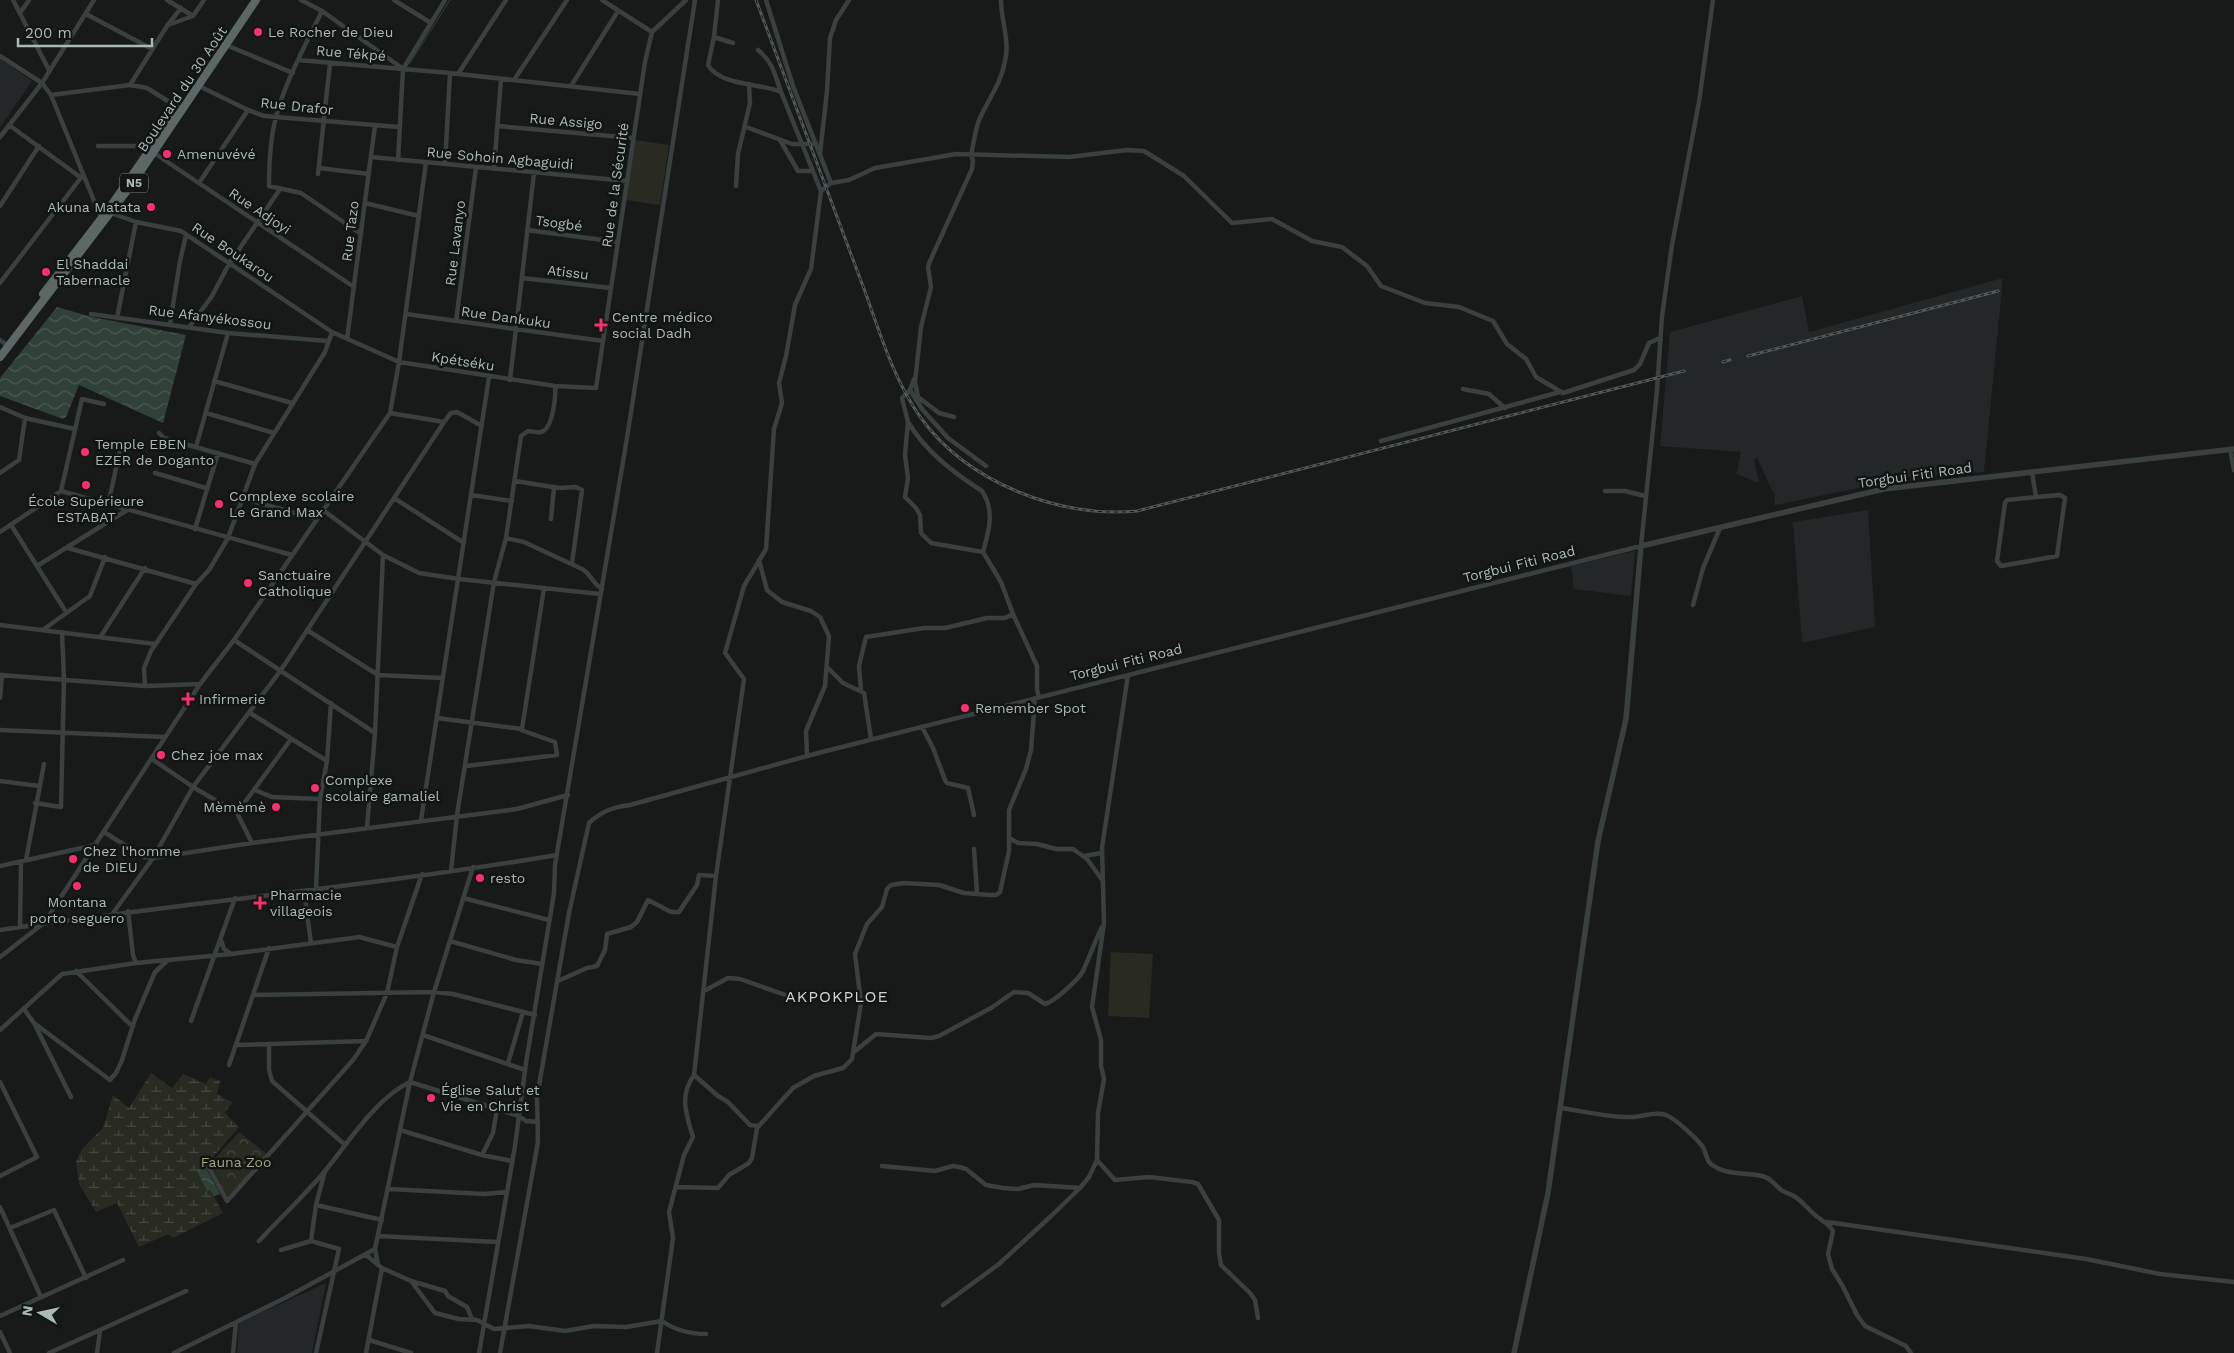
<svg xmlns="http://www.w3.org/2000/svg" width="2234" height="1353" viewBox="0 0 2234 1353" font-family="'Work Sans',sans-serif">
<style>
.built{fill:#242727}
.forest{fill:url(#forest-crowns)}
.wetland{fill:url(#wetland-marsh)}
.pitch{fill:#292b22}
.water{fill:url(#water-waves)}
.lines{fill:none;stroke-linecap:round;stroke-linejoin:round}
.stream{stroke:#2f4138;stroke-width:1}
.minor{stroke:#39403f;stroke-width:4.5}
.tertiary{stroke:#39403f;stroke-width:5.5}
.trunk{stroke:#5d6866;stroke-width:8}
.rail-casing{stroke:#505957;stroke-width:3}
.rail{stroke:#131515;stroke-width:1;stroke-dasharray:4;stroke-linecap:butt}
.poi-dot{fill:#fa306c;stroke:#131515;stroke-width:2}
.labels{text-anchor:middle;stroke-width:5;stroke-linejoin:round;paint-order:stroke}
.shield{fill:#131515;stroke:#7d8986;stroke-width:1}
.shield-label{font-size:12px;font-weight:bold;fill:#aabbb6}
.poi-label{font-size:14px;fill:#aabbb6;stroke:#131515;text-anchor:start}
.street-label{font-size:14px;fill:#aabbb6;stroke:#131515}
.park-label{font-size:14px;fill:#a2a680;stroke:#131515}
.quarter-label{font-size:16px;letter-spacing:1px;fill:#cbd6d4;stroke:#131515}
</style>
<defs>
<pattern id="forest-crowns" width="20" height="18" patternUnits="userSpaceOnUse" patternTransform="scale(1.25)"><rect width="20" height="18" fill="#292b22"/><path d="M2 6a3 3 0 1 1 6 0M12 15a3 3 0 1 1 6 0" fill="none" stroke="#454840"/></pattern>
<pattern id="wetland-marsh" width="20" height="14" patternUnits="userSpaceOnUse" patternTransform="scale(1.25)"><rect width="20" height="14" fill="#292b22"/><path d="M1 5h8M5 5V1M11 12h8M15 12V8" fill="none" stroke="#454840"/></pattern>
<pattern id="water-waves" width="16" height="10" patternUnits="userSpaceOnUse" patternTransform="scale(1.25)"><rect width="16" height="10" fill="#2f4138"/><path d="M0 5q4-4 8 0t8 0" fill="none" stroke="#4a5a53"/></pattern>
</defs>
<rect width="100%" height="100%" fill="#181a1a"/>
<path class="built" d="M0,59l32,22 -32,46z
M2003,278l-19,194 -103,7 -2,1 2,3 -13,3 -93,19v-9l-18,-38 -3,1 5,24 -23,-9 5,-22 -81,-6 10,-114 132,-36 7,36z
M1868,510l7,117 -73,16 -9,-121z
M1635,551l-4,45 -57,-7 -3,-23z
M326,1283l-14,70h-75l2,-30z"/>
<path class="forest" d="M239,1132l29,23 -41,42 -17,-33z"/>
<path class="wetland" d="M151,1073l21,15 11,-14 23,10 4,-7 10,4 -3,13 15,8 -7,11 14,14 -34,39 -8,6 11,19 2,-2 13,24 -50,25 -5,-4 -29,13 -22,-44 -21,9 -17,-28 -3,-23 6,-12 21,-21 10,-33 16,13z"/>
<path class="pitch" d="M634,140l35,5 -9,60 -34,-5z
M1111,952l42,2 -4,64 -41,-2z"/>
<path class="water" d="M57,307l35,10 94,18 -23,88 -84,-38 -13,32 -3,2 -63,-23v-18z
M205,1166l15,28 -6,2 -4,-6 -3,1 -10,-20z"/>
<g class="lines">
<path class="stream" d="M410,63l40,-63"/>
<path class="minor" d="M13,0l36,70
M167,0l26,16
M301,0l21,11 80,57
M394,0l37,23
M602,0l50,32
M718,0l-4,37 -6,28c12,21 53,18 73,27
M766,0l27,86 38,97
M322,11c-16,33 -37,71 -46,106 -6,22 -7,47 -7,69l32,7 60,41
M20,13l9,-13
M86,14l66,35
M168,25l25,-9 11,-16
M714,37l19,6
M226,45l67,28
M758,50c15,12 17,25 23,42l40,99
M0,56l42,27 9,12 50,123
M298,60l152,13 190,21
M458,74l48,-74
M514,80l53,-80
M130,85l37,-59 14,-18
M199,86l49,24 16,6 135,11
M571,86l47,-75
M51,95l79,-10 17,3 35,22
M9,125l71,52
M498,126l135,12
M746,127l46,17h24
M0,137l42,-54 52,-83
M780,140l18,31h15
M98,146h44l8,3
M154,153l200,134
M820,154l7,-63 3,-53 6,-18 13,-20
M371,157l256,24
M398,160l5,-91 42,-69
M445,164l5,-91
M319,168l50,6
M494,169l7,-90
M318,174l12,-111
M199,183l49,-73
M736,186l2,-32 12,-51 -1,-19
M365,203l54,13
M0,206l39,-60
M111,213l25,9 45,9 151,101 67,30 156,24 41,2 49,-326 7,-30 34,-32
M527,230l91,12
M522,278l89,10
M0,283l83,-108
M91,314l137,19 99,8
M406,314l197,27
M117,318l19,-96
M456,321l20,-154
M170,324l10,-63 6,-26
M190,326l22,-30 17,-32 51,-75
M347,339l28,-214
M0,340l4,3
M914,379l-4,11 -8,8 6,24 -3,33 3,23 -3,19 11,11 4,7 1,18 10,10 52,9 18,30 12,32 24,52v24l2,7
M510,380l24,-207
M214,381l78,22
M1463,389l26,5 16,14
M910,390l12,19 26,29 38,28
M0,407l25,11 50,11
M206,413l68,20
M390,413l54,9
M954,417l-15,-4 -21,-16 -3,-15 6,-55 10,-40 -3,-20 2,-6 42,-92 1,-8 -2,-6c3,-12 4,-26 9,-37 9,-20 21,-34 25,-57 5,-20 -4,-41 -4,-61
M908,422c18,30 46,51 74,69 13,19 7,40 1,61
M159,433l5,5 91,26
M1381,441l179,-49
M196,447l32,-114
M2230,449l4,21
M2032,472l4,25 -29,3 -2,3 -8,58 4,5 56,-10 8,-58 -5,-3 -24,2
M0,473l19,-13 6,-42
M155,473l51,15
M515,481l44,7 17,-1 6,3 -10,73
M61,491l231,64
M1605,491h20l20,5
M471,495l41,6
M241,498l76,21
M394,498l70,45
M108,505l12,-55
M323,510l60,45 36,18 40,6 141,15
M551,519l3,-32
M11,525l55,87
M195,529l23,-76
M0,532l61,-41 21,-92 22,5
M506,538l18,4 58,27c9,5 10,14 20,20
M68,548l128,36
M759,560l8,30 15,12 29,9 9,6 9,19 -4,50 -19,45 1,25
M37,566l90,-56
M1693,605l10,-37 17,-40
M0,625l155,19
M44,629l46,-33 15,-39
M307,630l71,45 65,3
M101,636l44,-68
M234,640l141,93
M828,668l15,15 21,10 7,46
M0,675l145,11 55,-2
M145,686l-1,-18 7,-17 45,-67 13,-14 19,-32 27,-74 70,-112 7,-20
M861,691l-2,-25 7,-29 58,-9h21l42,-10h18l8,-4
M0,698l2,-23
M250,713l77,48
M437,718l85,11 22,-141
M922,727l11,21 12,32 2,3 21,5 6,27
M0,730l164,7
M152,759l41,28 44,26 15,30
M466,766l91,-11 -2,-13 -34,-12
M0,781l39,5
M255,790l17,7 48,2
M35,803l26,4 3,-128 -2,-47
M237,813l54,-74
M421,820l68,-443
M367,827l8,-94 8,-178
M104,832l40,25 9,1 99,-15 265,-34 51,-14
M1009,838l9,5 19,1 19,5h17l14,10 16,22
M974,849l3,44
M1084,856l18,-3
M26,860l18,-96
M0,866l95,-21
M451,871l6,-56 37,-233 12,-44 15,-102 7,-5c4,0 9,2 13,1 12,-3 15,-36 14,-46
M316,888l4,-89 7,-38 4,-58
M304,891l7,52
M463,898l86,22
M128,911l5,44 3,8
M113,913l40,-55 40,-71 88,-117 163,-248 7,-9 6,-1 25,14
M20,927l1,-65
M0,930c185,-27 372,-44 557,-75
M221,940l3,9 7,5
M450,941l66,19 26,4
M0,957l44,-34 156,-239 34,-44 156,-227 9,-51 27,-200
M76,971l57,56
M558,981l29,-13 10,-2 8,-16 2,-16 24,-7 6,-5 11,-22 23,12h8l18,-27 2,-10 17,1
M704,991l24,-13 12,1 54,19
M254,995l180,-3 19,2 82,21
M24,1009l10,14 37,74
M191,1021l44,-123
M34,1023l76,57 6,-7 6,-13 13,-41 20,-47 12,-11
M0,1030l62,-56 74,-11 95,-9 121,-16 7,-1 38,10
M423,1035l102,35
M269,1044v26l3,11 72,63
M236,1045l130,-4
M854,1052l22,-18 55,4 8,-2 52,-28 23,-16 14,1 17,11c9,-2 34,-25 38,-33 7,-15 12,-30 19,-44
M508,1063l15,-51
M229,1065l40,-117
M694,1075l24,21 10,6 22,23 9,1
M0,1082l37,75 -37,19
M1560,1108c24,3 49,10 72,9 12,0 21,-6 34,-2 10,4 30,23 37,32 3,5 3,13 8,17 15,12 34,8 51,12 9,2 12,8 18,13 4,3 10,5 14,7 8,5 13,12 20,18 7,7 14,8 19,17l-5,23 4,15 10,16 15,30 8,11 41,20 5,7
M400,1130l82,25 30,6
M482,1155l11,-22 4,-24
M1097,1160l18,20 34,-3 43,5 6,2 21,36v33l2,12 29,28 5,7 3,18
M208,1166l19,35 126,-141 13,-19 21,-48 10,-46 25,-73
M882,1166l53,5 18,-5 6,1 7,2 20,16 17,3 15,1 16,-4 46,3
M676,1187l42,1 11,-13 20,-12 3,-5 5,-30 36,-40 21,-12 29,-8 9,-9 9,-56 -6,-49 12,-30 15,-17 5,-18 4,-4 13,-2 35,2 25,8 26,2h6l4,-3 9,-41v-41l17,-41 5,-19 4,-52
M389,1189l95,5 23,-2
M316,1205l66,15
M0,1207l41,90
M1827,1222l259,37 74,15 74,8
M10,1228l44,-18 32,68
M378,1236l119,6
M259,1241c22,-24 45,-45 66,-70 23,-28 52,-74 85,-89l109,34 7,5 12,1
M311,1241l5,-36 9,-34
M281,1250l30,-9 28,8 -23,104
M366,1255l16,13 29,13 34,10 3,5 19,11 5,12
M378,1265l-3,-16 35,-167 24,-90 39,-125
M411,1281l24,32 24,6 18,1 17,9 35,-3 36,5 29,-5 32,1 36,-6c13,9 28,13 44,13
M943,1305l56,-41 51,-47 30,-29 9,-11 8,-17 1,-47 6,-34 -3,-13v-26l-9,-33 12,-84 -2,-75 26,-173
M0,1316l123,-56
M0,1332l10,21
M369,1340l42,13
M49,1353l137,-62
M97,1353l3,-22
M174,1353l113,-56 88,-48
M233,1353l3,-31
M366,1353l16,-85
M479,1353l36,-207 11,-83 28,-170 1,-28 72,-427 68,-438
M500,1353l38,-211 -1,-45 32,-184 20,-90c13,-12 24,-16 41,-18l188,-52 823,-207 16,-156 5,-74 10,-71 27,-143 14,-102
M657,1353l16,-115 -4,-26 15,-57 9,-18c-7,-23 -14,-41 1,-62l22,-199 28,-197 -19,-26 19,-67 22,-37 8,-120 8,-26 -3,-20 7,-27 9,-51 16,-36 10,-78 10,-8 18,-3 26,-12 81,-14 113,3 58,-7 17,1 40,25 48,47 40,-4 40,22 30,6 25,19 14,20 44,17 34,4 34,14 14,23 19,15 10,18 27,16 71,-23 6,-6 9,-21 11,-5"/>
<path class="tertiary" d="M1514,1353l34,-160 50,-352 28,-122 15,-173 243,-57 350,-40"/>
<path class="trunk" d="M43,294l65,-84 68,-98
M0,357l132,-173 124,-184"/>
<defs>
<path id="rail" d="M756,0c34,91 68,182 102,273 19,48 32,102 63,145 46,64 139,101 216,93l547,-140
M1748,356l250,-65
M1723,362l7,-2"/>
</defs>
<use href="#rail" class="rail-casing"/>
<use href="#rail" class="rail"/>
</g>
<g class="poi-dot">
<circle cx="258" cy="32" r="5"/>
<circle cx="167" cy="154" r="5"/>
<circle cx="151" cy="207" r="5"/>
<circle cx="46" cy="272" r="5"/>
<path d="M598.5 317.5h5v5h5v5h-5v5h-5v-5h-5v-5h5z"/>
<circle cx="85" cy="452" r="5"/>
<circle cx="86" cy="485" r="5"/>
<circle cx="219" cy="504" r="5"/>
<circle cx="248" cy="583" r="5"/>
<path d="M185.5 691.5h5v5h5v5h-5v5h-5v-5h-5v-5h5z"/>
<circle cx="965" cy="708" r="5"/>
<circle cx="161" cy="755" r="5"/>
<circle cx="315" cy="788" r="5"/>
<circle cx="276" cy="807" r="5"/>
<circle cx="73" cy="859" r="5"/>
<circle cx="480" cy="878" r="5"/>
<circle cx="77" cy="886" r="5"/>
<path d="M257.5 895.5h5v5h5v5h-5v5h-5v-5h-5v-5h5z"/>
<circle cx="431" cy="1098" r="5"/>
</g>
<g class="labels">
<rect class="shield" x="120" y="173.5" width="28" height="19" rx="4"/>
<g class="shield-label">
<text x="134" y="187">N5</text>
</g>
<g class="poi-label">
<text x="268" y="37">Le Rocher de Dieu</text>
<text x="177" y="159">Amenuvévé</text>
<text x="141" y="212" text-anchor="end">Akuna Matata</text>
<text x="56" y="269">El Shaddai<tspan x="56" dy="16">Tabernacle</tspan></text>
<text x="612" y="322">Centre médico<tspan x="612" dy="16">social Dadh</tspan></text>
<text x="95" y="449">Temple EBEN<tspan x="95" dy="16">EZER de Doganto</tspan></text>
<text x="229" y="501">Complexe scolaire<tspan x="229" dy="16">Le Grand Max</tspan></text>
<text x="86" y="506" text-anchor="middle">École Supérieure<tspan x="86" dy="16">ESTABAT</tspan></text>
<text x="258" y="580">Sanctuaire<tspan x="258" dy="16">Catholique</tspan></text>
<text x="199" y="704">Infirmerie</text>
<text x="975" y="713">Remember Spot</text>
<text x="171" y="760">Chez joe max</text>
<text x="325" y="785">Complexe<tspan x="325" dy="16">scolaire gamaliel</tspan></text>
<text x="266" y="812" text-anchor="end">Mèmèmè</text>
<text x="83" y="856">Chez l'homme<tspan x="83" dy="16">de DIEU</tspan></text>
<text x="490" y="883">resto</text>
<text x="270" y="900">Pharmacie<tspan x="270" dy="16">villageois</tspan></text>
<text x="77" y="907" text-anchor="middle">Montana<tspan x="77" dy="16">porto seguero</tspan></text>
<text x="441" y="1095">Église Salut et<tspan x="441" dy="16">Vie en Christ</tspan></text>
</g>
<g class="street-label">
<text transform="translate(351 53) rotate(5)" y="5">Rue Tékpé</text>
<text transform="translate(182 89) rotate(-56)" y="5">Boulevard du 30 Août</text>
<text transform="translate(297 106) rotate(6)" y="5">Rue Drafor</text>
<text transform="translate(566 121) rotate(5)" y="5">Rue Assigo</text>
<text transform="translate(500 158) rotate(5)" y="5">Rue Sohoin Agbaguidi</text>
<text transform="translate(615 185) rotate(-82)" y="5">Rue de la Sécurité</text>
<text transform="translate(260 211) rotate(34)" y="5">Rue Adjoyi</text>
<text transform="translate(559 223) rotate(8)" y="5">Tsogbé</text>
<text transform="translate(350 231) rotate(-83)" y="5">Rue Tazo</text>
<text transform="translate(455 243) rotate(-83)" y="5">Rue Lavanyo</text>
<text transform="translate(233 252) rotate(34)" y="5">Rue Boukarou</text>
<text transform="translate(568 272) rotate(7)" y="5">Atissu</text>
<text transform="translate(210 317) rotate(7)" y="5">Rue Afanyékossou</text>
<text transform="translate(506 317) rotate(8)" y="5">Rue Dankuku</text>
<text transform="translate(463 361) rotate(9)" y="5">Kpétséku</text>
<text transform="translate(1915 475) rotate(-8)" y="5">Torgbui Fiti Road</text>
<text transform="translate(1519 564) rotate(-14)" y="5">Torgbui Fiti Road</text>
<text transform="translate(1126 662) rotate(-14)" y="5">Torgbui Fiti Road</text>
</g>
<g class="park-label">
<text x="236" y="1167">Fauna Zoo</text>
</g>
<g class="quarter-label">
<text x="837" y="1002">AKPOKPLOE</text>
</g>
</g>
<g transform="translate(40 1313) rotate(279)" stroke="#131515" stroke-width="4" paint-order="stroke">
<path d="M0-4L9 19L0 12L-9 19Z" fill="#aabbb6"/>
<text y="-8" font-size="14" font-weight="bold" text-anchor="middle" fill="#aabbb6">N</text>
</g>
<path d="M18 38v8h134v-8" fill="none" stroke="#aabbb6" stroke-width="2.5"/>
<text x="25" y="38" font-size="15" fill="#aabbb6" stroke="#131515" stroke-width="4" paint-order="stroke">200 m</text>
</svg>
